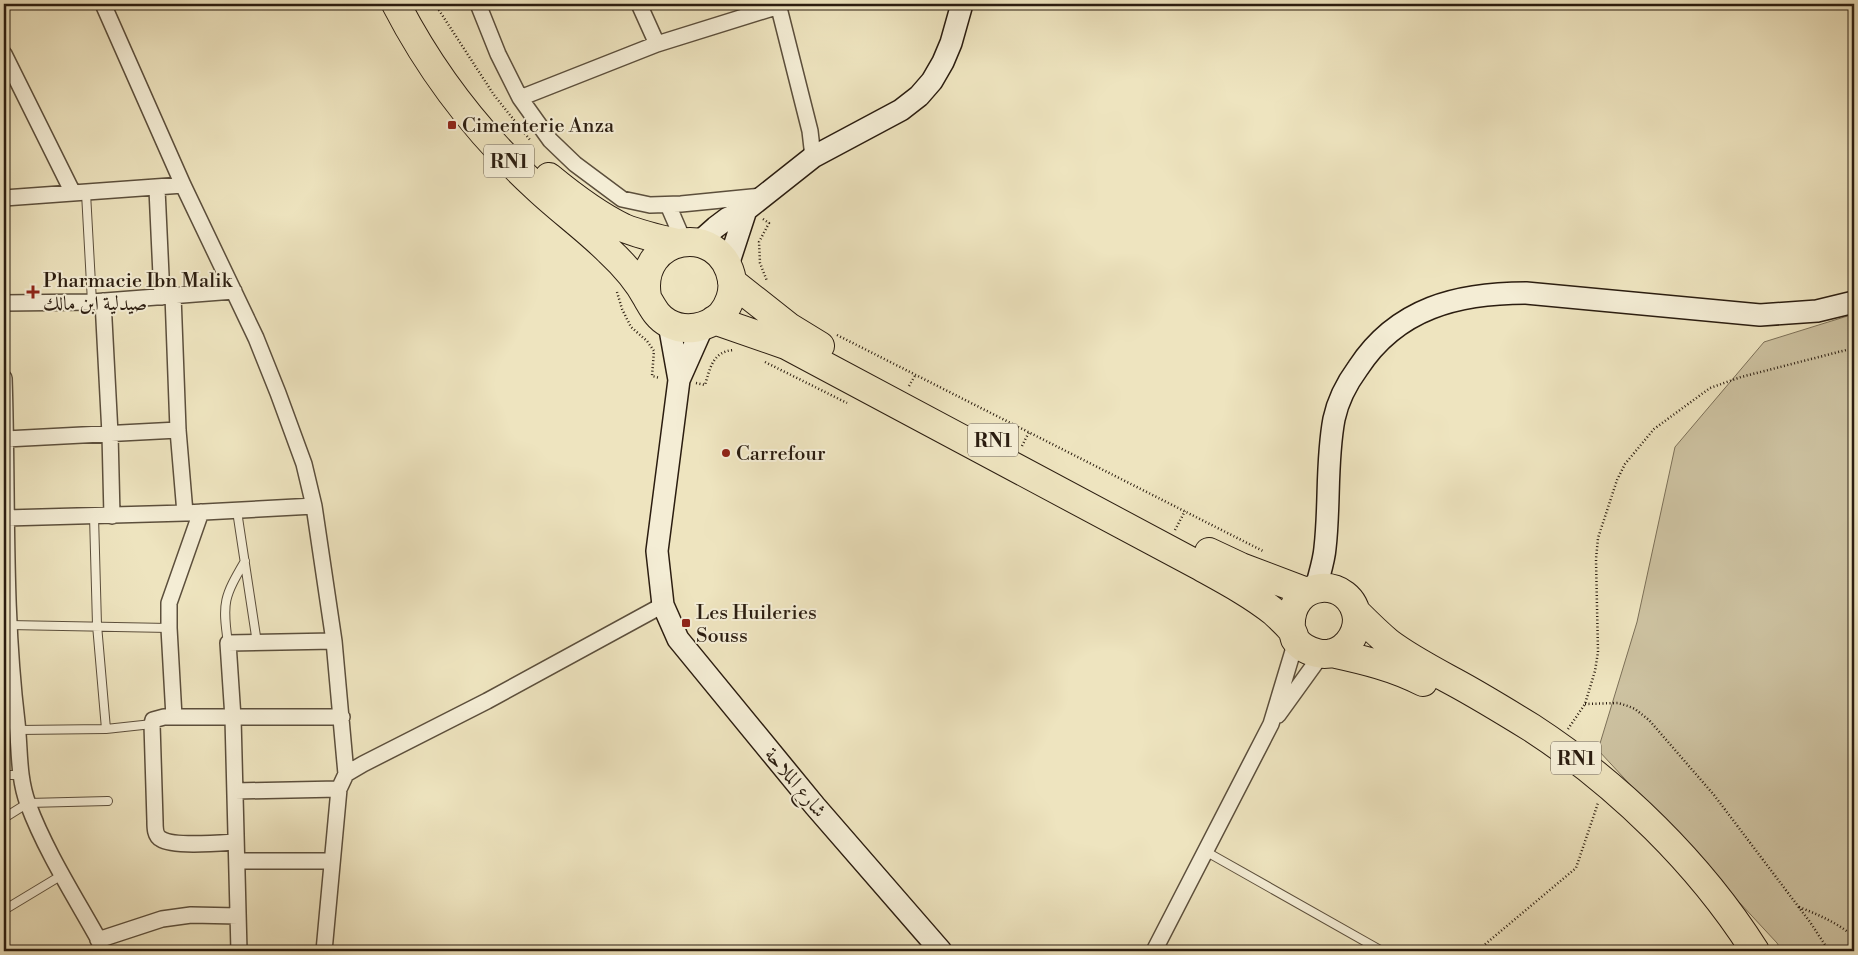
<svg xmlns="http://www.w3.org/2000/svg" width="1858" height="955" viewBox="0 0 1858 955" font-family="'Libre Bodoni',Amiri,serif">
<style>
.green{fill:#cdc2a1;stroke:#7c7058}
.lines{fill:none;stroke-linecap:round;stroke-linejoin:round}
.lane-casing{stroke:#5c4f3c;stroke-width:10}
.street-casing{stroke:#5c4f3c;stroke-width:18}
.secondary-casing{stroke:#2b1d10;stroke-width:24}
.highway-casing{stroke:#2b1d10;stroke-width:30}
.path{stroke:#2b1d10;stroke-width:2.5;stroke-dasharray:1 2.5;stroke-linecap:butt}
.lane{stroke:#f4edd5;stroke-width:8}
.street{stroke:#f4edd5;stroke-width:15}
.secondary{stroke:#f4edd5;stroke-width:21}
.highway{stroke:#eee4bf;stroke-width:28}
.poi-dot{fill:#8f2418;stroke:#f4edd5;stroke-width:2}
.labels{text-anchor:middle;stroke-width:4;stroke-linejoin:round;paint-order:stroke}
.shield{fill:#f4edd5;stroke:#675b4b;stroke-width:1}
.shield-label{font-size:19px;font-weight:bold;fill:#2b1d10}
.poi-label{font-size:20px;fill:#2b1d10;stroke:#f4edd5;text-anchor:start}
.street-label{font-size:20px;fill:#2b1d10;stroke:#f4edd5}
</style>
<rect width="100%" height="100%" fill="#eee4bf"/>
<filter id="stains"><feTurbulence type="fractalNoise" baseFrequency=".004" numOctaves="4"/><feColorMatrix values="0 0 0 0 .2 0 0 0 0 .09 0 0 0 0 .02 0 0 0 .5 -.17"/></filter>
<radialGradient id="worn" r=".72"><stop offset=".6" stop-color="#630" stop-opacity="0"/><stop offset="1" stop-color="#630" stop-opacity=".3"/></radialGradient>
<path class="green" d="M1854,314v637h-72l-5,-8 -179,-193 39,-128 38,-175 89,-105z"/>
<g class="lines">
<defs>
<path id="lane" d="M86,193l6,109
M237,511l20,132
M94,516l3,109 9,104 46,-5
M9,625l160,3
M228,643c-6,-41 -4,-46 17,-82
M18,730l88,-1
M4,775h16
M4,818l24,-15 80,-2
M1205,851l177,100
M4,910l58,-35"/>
<path id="street" d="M103,4l80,181 73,153 22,55 26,71 10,42 20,135 12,133
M478,4l20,50 22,44 30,42 25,24 47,35 28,6 31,-1 81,-8
M639,4l18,40
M778,4l32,127 3,26
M4,54l69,139
M520,98l137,-54 122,-38 3,-2
M157,189l5,108
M4,198l179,-13
M668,205l16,37
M173,295l5,135 7,83
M103,301l7,133 2,82
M4,303l88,-1 142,-11
M4,378c4,115 -1,230 13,344 3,28 1,55 11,82 19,51 51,99 77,147
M6,439l172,-9
M6,518l179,-5 129,-7
M1278,715l44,-61
M174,717l-5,-89v-25l32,-91
M235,791l104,-2
M236,842c-16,1 -63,5 -75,-3 -6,-3 -6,-11 -6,-18l-3,-97 1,-4 11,-3h178
M237,861h94
M98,940l64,-21 29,-4 47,1
M239,951l-6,-233 -5,-75 106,-2
M324,951l15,-162 7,-15 17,-10 124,-63 176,-96
M1154,951l117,-227 25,-83"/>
<path id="secondary" d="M698,243l18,-16 12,-9 18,-8 67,-53 88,-47 18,-14 13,-15 11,-19 8,-19 11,-39
M728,265l18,-55
M669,324l10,56
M703,326l-24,54 -22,171 6,54 15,34 137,167 126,145
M1316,588c3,-13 8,-27 9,-40 5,-43 1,-87 9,-129 4,-19 13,-36 24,-51 39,-60 100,-75 168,-75l234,22 57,-4 37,-9"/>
<path id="highway" d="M396,4c35,68 83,130 139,182 24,23 51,42 74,65 14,13 29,30 38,47 6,10 10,19 21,25 18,10 39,5 53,-8 8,-9 13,-23 11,-35 -11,-60 -96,-45 -85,17
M549,177c23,19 48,38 75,51 17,7 35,11 53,15
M732,282l57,45 31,19
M714,320l72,25 410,219c27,15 54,29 78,48 5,5 12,11 16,16 3,3 4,7 5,11 5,8 14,12 22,14 11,3 23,-1 31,-10 6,-7 9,-15 9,-24 -4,-44 -70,-42 -66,10
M1209,552l32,15 66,25
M1356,612c11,11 21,21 33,31 20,15 43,27 65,39 26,14 52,30 78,46 86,56 168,136 223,223
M1332,653c32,7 62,14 91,29"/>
</defs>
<use href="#lane" class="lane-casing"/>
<use href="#street" class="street-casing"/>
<use href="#secondary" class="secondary-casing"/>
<use href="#highway" class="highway-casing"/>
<path class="path" d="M435,4l59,91 36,45
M763,219l6,4 -10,19 1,21 7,18
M617,292l5,17 9,18 16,14 7,10 -2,25 8,2
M837,335l426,216
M765,362l82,41
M696,383l9,2c5,-17 8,-34 29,-35
M909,386l7,-12
M1022,446l7,-14
M1175,530l10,-19
M1585,704l33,-1 10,3 7,3 14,11 65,75 96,127 19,29
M1568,729l17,-25 10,-33 3,-19 -2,-93 2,-21 19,-58 8,-16 29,-35 56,-41 31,-11 113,-29
M1799,907c20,8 39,16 55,30
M1477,951l99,-83 22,-65"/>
<use href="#lane" class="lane"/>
<use href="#street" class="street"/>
<use href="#secondary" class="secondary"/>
<use href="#highway" class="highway"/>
</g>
<g class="poi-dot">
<rect x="447" y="120" width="10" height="10" rx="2.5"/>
<path d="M30.5 284.5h5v5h5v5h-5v5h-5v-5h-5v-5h5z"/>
<circle cx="726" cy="453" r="5"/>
<rect x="681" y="618" width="10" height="10" rx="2.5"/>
</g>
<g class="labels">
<g class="shield">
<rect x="484" y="144.5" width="50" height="33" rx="4"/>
<rect x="968" y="423.5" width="50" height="33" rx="4"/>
<rect x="1551" y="741.5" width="50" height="33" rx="4"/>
</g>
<g class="shield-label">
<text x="509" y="168">RN1</text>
<text x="993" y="447">RN1</text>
<text x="1576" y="765">RN1</text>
</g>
<g class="poi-label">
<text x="462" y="132">Cimenterie Anza</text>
<text x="43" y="287">Pharmacie Ibn Malik<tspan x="43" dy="23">صيدلية ابن مالك</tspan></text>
<text x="736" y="460">Carrefour</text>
<text x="696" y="619">Les Huileries<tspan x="696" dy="23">Souss</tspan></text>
</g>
<g class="street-label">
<text transform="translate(796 782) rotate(50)" y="7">شارع الملاحة</text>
</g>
</g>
<rect width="1858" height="955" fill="none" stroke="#eee4bf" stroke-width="20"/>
<rect x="5" y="5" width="1848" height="945" fill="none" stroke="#2b1d10" stroke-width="2.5"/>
<rect x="10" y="10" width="1838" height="935" fill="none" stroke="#2b1d10"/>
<rect width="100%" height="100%" filter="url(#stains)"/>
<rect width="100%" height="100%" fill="url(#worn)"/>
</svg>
